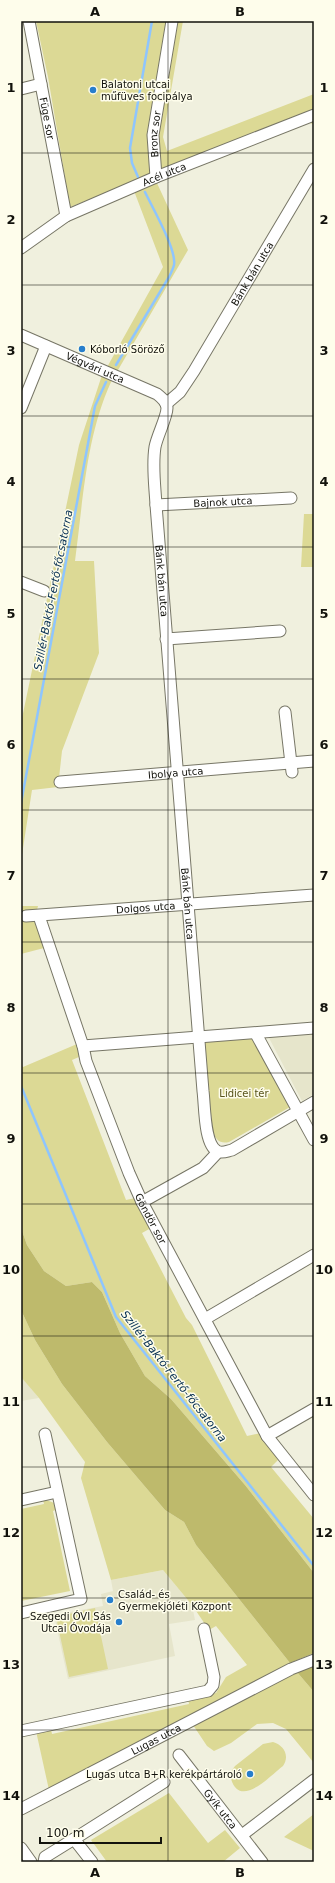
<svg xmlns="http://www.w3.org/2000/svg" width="335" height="1883" viewBox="0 0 335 1883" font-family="'DejaVu Sans',sans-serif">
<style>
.built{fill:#e6e5cb}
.green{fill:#dcd995}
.forest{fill:#beba6c}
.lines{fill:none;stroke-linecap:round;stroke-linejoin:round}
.stream{stroke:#8ec5fe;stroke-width:2.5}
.minor-casing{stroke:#777666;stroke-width:13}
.minor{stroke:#fff;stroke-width:11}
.grid{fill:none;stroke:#12120c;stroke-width:1;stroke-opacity:0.55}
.poi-dot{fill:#277ecc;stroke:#fefdeb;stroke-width:1.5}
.labels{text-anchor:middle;stroke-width:3;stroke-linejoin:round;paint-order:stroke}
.poi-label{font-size:10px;fill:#12120c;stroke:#fefdeb;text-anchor:start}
.street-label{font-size:10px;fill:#12120c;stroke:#fefdeb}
.park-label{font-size:10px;fill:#575319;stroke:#fefdeb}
.water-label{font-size:11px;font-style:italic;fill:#062f52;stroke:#fefdeb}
.neatline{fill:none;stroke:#12120c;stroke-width:1.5}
.grid-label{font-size:13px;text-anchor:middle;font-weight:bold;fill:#12120c}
</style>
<rect width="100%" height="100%" fill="#f0f0de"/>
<path class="built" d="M314,1032v62l-12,7 -34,-65z
M21,1377l5,5 13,16 -18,3z
M163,1570l29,35 3,15 -26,4 6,32 -107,23 -14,-64 49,-9 -2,-12 12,-3 -2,-11z"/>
<path class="green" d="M36,21h147l-20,116 4,14 147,-57v31l-7,-4 -151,60 32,69 -77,132c-25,55 -28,119 -36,179h19l5,92 -37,98 -4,36 -26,3 -11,71v-138l58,-278 22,-67 62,-111 -32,-84 -61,24 -22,-130z
M304,514h10v53h-13z
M21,906h17l-2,8 11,35 -3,-1 -23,6z
M255,1038l35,69 -61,35c-9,2 -13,-2 -16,-10l-10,-92z
M77,1044l2,13 -7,3 54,140 9,-2 16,30 -9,5 44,85 6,7 55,111 14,-3 17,27 -7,7 43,52v54l-69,-88 -74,-86 -26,-23 -25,-43 -18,-41 -10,-10 -26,4 -22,-15 -17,-26 -6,-17v-163l2,2z
M21,1310l14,30 27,44 45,58 58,68 19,12 12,23 94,118 -241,127 -13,-59 15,-2 1,5 137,-30 -1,-6 28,-5 10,-16 21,-12 -31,-39 -7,4 -17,-25 -29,-35 -52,10 -30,-102 4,-16 -46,-64 -18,-21z
M43,1500c7,1 13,2 15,9l-5,2 17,80 -49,10v-92l23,-5z
M95,1608l13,61 -39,8 -13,-60z
M297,1672l17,20v71l-28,-34 -13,-6 -16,1 -26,19 -17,8 -7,-5 -14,-21z
M273,1742c11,3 17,14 10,24 -13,10 -43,43 -52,13l1,-9 3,-4 28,-22z
M169,1793l39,50 17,-13 15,18 -17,14h-116l-16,-22z
M314,1814v37l-30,-14z"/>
<path class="forest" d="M21,1228l6,17 17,26 22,15 26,-4 10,10 18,41 25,43 26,23 74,86 69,88v80l-24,10 -94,-118 -12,-23 -19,-12 -58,-68 -45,-58 -27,-44 -14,-30z
M314,1665v27l-17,-20z"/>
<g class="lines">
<path class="stream" d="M138,177l-6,-14 -2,-15 22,-127
M116,365l53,-88c2,-4 4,-8 5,-12 3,-15 -22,-58 -29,-73
M21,803l74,-397 11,-24
M21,1086l95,231 198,249"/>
<defs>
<g id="minor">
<path id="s1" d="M29,21l37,195"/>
<path d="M21,89l20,-5"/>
<path id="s2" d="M156,177l-3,-42 19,-114"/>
<path id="s3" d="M21,248l45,-32 90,-39 158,-62"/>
<path id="s4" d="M21,335l136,59c5,4 10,8 10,14 0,9 -10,28 -12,39 -3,19 0,39 1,58l47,586c2,15 1,53 14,60 5,3 10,0 15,-1l82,-48"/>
<path id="s5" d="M166,404l14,-12 14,-21 120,-202"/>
<path d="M21,408l25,-62"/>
<path id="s6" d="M156,505l135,-7"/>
<path d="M21,582l23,9"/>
<path d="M166,639l114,-8"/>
<path d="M285,712l7,60"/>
<path id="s7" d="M60,782l254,-21"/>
<path id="s8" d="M26,916l288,-21"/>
<path id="s9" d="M39,916l44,130 3,15 43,112 13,29 125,234 47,59"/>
<path d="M256,1034l58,106"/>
<path d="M83,1046l231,-18"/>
<path d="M142,1202l61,-34 15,-16"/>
<path d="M205,1319l109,-64"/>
<path d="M267,1436l47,-27"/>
<path d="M21,1500l36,-8"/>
<path d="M21,1613l60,-14 -36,-165"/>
<path d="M21,1731l187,-40 5,-6 1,-8 -10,-48"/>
<path id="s10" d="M179,1755l83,107"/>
<path id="s11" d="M21,1809l270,-140 23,-9"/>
<path d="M242,1835l72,-55"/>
<path d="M74,1839l90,-57"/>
<path d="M21,1848l10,14"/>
<path d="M44,1862l1,-5 29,-18 18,23"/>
</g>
</defs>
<use href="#minor" class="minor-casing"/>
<use href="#minor" class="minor"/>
</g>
<path class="grid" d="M168,21v1841M21,153h293M21,285h293M21,416h293M21,547h293M21,679h293M21,810h293M21,942h293M21,1073h293M21,1204h293M21,1336h293M21,1467h293M21,1598h293M21,1730h293"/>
<g class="poi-dot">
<circle cx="93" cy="90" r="4"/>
<circle cx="82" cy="349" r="4"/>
<circle cx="110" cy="1600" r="4"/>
<circle cx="119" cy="1622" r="4"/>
<circle cx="250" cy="1774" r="4"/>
</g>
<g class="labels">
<g class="poi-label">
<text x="101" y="88">Balatoni utcai<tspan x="101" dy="12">műfüves focipálya</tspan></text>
<text x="90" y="353">Kóborló Söröző</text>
<text x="118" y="1598">Család- és<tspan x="118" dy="12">Gyermekjóléti Központ</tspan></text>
<text x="111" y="1620" text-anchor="end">Szegedi ÓVI Sás<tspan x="111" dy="12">Utcai Óvodája</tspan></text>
<text x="242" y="1778" text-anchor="end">Lugas utca B+R kerékpártároló</text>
</g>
<g class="street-label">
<text dy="4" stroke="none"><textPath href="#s1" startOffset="99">Füge sor</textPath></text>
<text dy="4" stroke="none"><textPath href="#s2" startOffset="43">Bronz sor</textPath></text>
<text dy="4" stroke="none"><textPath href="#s3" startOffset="162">Acél utca</textPath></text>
<text dy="4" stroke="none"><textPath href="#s5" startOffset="157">Bánk bán utca</textPath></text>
<text dy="4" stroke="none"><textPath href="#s4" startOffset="81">Végvári utca</textPath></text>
<text dy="4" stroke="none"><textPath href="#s6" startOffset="67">Bajnok utca</textPath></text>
<text dy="4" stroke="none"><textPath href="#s4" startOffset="341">Bánk bán utca</textPath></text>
<text dy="4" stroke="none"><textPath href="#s7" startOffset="116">Ibolya utca</textPath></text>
<text dy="4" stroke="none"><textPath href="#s4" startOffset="665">Bánk bán utca</textPath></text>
<text dy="4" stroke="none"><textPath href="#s8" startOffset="120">Dolgos utca</textPath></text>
<text dy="4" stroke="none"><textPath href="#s9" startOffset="323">Göndör sor</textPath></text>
<text dy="4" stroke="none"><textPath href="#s11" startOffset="152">Lugas utca</textPath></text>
<text dy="4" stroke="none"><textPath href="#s10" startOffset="68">Gyík utca</textPath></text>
</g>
<g class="park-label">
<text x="244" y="1097">Lidicei tér</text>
</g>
<g class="water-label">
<text transform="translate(53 590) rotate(-79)" y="4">Szillér-Baktó-Fertő-főcsatorna</text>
<text transform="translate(174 1376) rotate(52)" y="4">Szillér-Baktó-Fertő-főcsatorna</text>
</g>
</g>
<rect width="335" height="1883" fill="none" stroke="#fefdeb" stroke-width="44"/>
<path d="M40 1837v6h121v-6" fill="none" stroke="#12120c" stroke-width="2"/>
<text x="46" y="1837" font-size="12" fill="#12120c" stroke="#fefdeb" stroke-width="3" paint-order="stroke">100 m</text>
<rect x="22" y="22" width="291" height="1839" class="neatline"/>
<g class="grid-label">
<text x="95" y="16">A</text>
<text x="240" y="16">B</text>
<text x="11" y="92">1</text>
<text x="324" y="92">1</text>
<text x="11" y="224">2</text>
<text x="324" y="224">2</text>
<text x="11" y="355">3</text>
<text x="324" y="355">3</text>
<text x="11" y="486">4</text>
<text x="324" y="486">4</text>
<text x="11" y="618">5</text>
<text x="324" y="618">5</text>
<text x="11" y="749">6</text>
<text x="324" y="749">6</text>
<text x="11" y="880">7</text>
<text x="324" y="880">7</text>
<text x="11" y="1012">8</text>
<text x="324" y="1012">8</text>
<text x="11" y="1143">9</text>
<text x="324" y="1143">9</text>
<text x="11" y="1274">10</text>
<text x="324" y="1274">10</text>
<text x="11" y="1406">11</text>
<text x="324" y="1406">11</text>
<text x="11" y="1537">12</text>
<text x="324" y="1537">12</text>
<text x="11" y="1669">13</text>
<text x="324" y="1669">13</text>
<text x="11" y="1800">14</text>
<text x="324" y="1800">14</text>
<text x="95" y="1877">A</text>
<text x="240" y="1877">B</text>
</g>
</svg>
